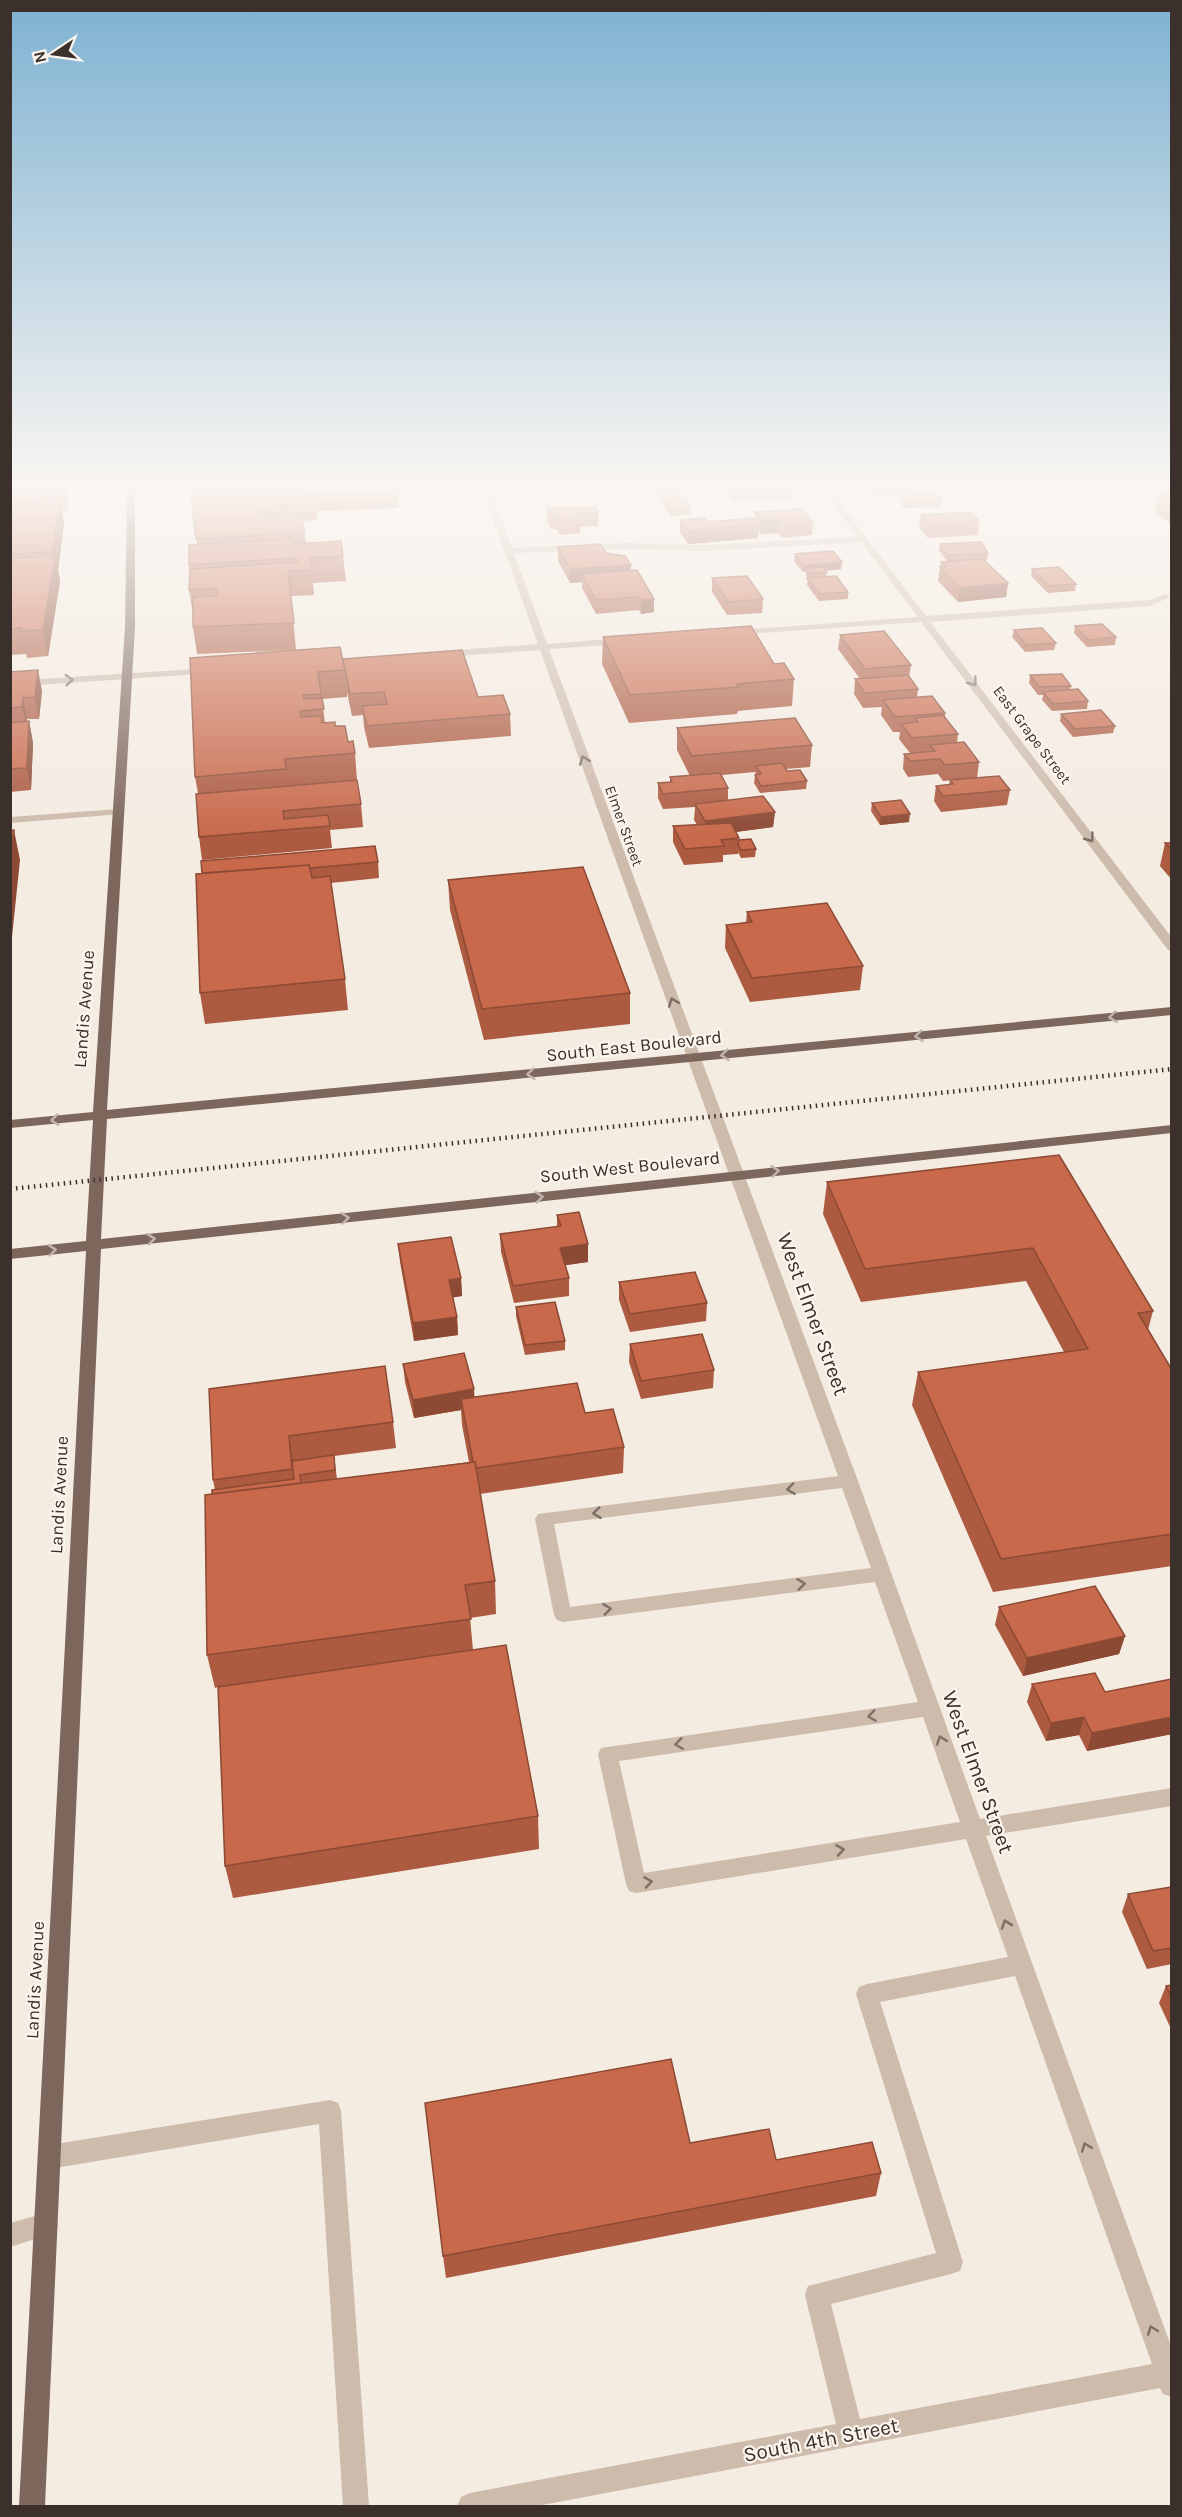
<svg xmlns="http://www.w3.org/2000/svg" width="1182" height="2517" viewBox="0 0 1182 2517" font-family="Karla,sans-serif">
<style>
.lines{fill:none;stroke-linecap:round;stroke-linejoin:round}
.minor{fill:#cdbbac;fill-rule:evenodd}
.major{fill:#7d675c;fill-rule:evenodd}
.rail{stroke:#3b302b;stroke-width:4.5;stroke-dasharray:1.5 4.5;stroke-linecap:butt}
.wall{fill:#ac5a40}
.shaded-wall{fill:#8c4a34}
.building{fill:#c8694b;stroke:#8c4a34;stroke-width:1.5}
.oneway{stroke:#7d6f65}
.oneway2{stroke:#c2b5ac}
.labels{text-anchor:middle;stroke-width:4.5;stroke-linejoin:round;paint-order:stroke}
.far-street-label{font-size:15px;fill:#3b302b;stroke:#fbf5ee}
.street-label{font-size:18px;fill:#3b302b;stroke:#fbf5ee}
.near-street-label{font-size:21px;fill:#3b302b;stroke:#fbf5ee}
</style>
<rect width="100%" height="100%" fill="#f4ebe1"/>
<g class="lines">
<path class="minor" d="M481,486h8l23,62 114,-5 81,2 150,-8 -38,-51h8l99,130 223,-16 17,-6 4,3 -20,9 -220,16 242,316v13l-4,-1 -247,-328 -188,13 -2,-2 5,-3 182,-13 -57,-75 -154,9 -81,-2 -112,4 33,91 75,-6 5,3 -5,3 -73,5 309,832 122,338 192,-31v18l-186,30 186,513v48l-9,-3 -3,-6 -623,118h-80l4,-9 9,-4 366,-69 -31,-129 3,-9 128,-33 -80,-259 3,-7 8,-3 141,-27 -42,-118 -330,54 -7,-2 -3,-7 -28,-130 3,-6 317,-46 -43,-120 -312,40 -6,-2 -3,-5 -19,-96 3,-5 300,-38 -298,-826 -97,7 -5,-3 5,-3 95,-7zM842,1488l29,80 -301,39 -16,-83zM923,1717l37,105 -316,51 -25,-112zM1015,1976l137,388 -292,55 -29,-115 120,-30 9,-3 3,-9 -83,-260z
M1153,486h8l10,9 -19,6v-4l9,-3z
M210,668l5,3 -2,2 -203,14v-6z
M118,809l4,1v4l-112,9v-6z
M330,2100l8,3 3,8 28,395h-26l-24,-382 -270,45 -8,-4 -4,-8 4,-8 8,-4z
M46,2213l8,4 4,8 -4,8 -44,14v-24z"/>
<path class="major" d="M127,486h8v141l-28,483 1065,-103v8l-1065,104 -6,120 1071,-114v8l-1071,116 -56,1257h-26l67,-1255 -76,8v-10l76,-8 7,-121 -83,8v-8l83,-8 32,-485z"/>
<path class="rail" d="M10,1189l1162,-120"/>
</g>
<path class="wall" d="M10,486h56l2,10 -1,15h-5l2,13 -6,46 2,11 -12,75 -21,2 -1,-4 -16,1z
M190,486h208l1,22 -83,3 1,9 -15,1 4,22 37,13 3,25 -33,2 1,12 -23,1 5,54 -99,4 -4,-27v-13l-4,-24v-25l8,-20z
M728,486h64l2,2 -1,13h-59l-6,-8z
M867,486h46l-1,7 30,7 -1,7 -37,1 -6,-8 1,-6 -23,1z
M657,487l34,21v6l-20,2 -14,-23z
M1159,492h13v33l-17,-14z
M547,508l51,5v13l-18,1v6l-20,2 -3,-6h-6l-4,-8z
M755,512l58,10 -1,13 -30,3 -4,-5 -17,1 -3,-3v7l-70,6 -8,-11v-13l28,2 47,-2z
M921,515l58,6 -1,14 -50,3 -9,-10z
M940,544l48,9 -1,7h-3l24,23 -2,14 -48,5 -20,-21 3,-19 16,-1h-10l-8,-10z
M558,547l48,6 24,17 24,42 -13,2 -2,-4 -43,4 -14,-26v-6l-12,1 -12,-22z
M795,554l47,8 -1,7 -15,2 1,1 -1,4 22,16v7l-29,2 -12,-16 1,-7 -2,-3v-3h-3l-9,-11z
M1032,569l44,15 -1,7 -27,2 -17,-17z
M712,578l51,21 -1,14 -35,2 -15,-23z
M1075,626l41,11 -1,8 -28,2 -13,-14z
M1014,630l42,13 -2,7 -29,2 -13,-15z
M840,635l71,30 -2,12 9,12 -1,8 28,16v4l13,17 -1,9 22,19 -2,16 -34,3 -5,-7 -30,3 -5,-8 1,-15 6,-1 -11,-14 1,-7h-7l-12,-17 1,-8 -19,1 -9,-14 1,-15h5l-22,-30z
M603,637l171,27 20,15 -2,27 -54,5 -1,3 -108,9 -27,-59z
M190,658l153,1 135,38 32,17 1,22 -142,12 -5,-21 -1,-12 -11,1 -5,-24v5l-25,2 3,24 10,3 13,16 7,11 2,28 4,23 2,23 -33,3 2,18 -130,12 -3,-23 -1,-44 -3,-16z
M10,672l32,19 -3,28h-12v2h2l4,22 -2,47 -21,2z
M1030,675l41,11 -1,4 18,11 -1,8 -35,2 -10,-11 1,-5h-5l-9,-12z
M1061,714l54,12 -2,7 -40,4 -13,-16z
M677,728l135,17 -2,22 -24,2 1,2 20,10 -1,8 -46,4 -6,-10 1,-8h1l-1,-3 -33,3 6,13v12l47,12 -2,15 -37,5 3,8 17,9 -1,8 -14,1 -3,-6v2l-15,1v7l-39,3 -11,-23v-16l24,-1 -3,-5 1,-13 -32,2 -5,-11v-15l12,-1v-5l20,-1 -13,-26z
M950,780l60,10 -3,15 -66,7 -7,-11 2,-15 13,-1z
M872,803l37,19 -29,3 -9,-14z
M1165,843h7v37l-12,-14z
M378,862l1,16 -48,5 14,96 3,31 -143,14 -5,-31 -4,-119z
M448,880l182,113v31l-146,16 -34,-130z
M747,912l116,54 -3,24 -110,12 -25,-54 1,-23 20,-3z
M1059,1155l94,156 -5,19 24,40v196l-179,26 -81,-187 6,-33 146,-20 -38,-71 -165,21 -38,-88 4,-32z
M557,1215l31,47 -23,3 4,13v18l-55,7 -13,-51 -1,-18 57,-7z
M398,1244l63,34 1,18 -9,1 4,20 1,18 -44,6 -14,-79z
M619,1282l88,21 -1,18 -76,11 -11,-32z
M516,1307l49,34v9l-40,5 -9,-39z
M630,1344l84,26 -1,18 -72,11 -12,-37z
M403,1364l72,33 110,16 39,34 -1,26 -143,21 15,87 1,33 -26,4 3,32 65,166 1,33 -306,49 -8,-32 -7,-179 -3,1 -8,-33 5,-161 3,-4 -2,-10 -4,-91 184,33 3,26 -62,8 3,23 132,-17 -7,-37 -1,-15 -47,8 -9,-36z
M999,1607l126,29 -6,18 -96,22 -28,-51z
M1172,1679v55l-85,17 -8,-16 -33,6 -19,-39 5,-18 73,8z
M1172,1887v77l-25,5 -25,-57 6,-18z
M1172,1985v46l-13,-28 7,-17z
M690,2143l86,17 105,13 -5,23 -430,82 -3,-22z"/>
<path class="shaded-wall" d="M66,486l2,10 -1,15 -2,-13z
M877,486h36l-1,7 -36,2z
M60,500l4,24 -6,46 2,11 -12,75 -5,-26 11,-67 -2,-11z
M779,520l-1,13 -17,1 1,-13z
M759,525l-1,13 -70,6v-13z
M842,562l-1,7 -32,3 -3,-4v4h-3v-6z
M631,565l-1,13 -48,-4v8l-12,1v-14z
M1008,583l-2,14 -48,5 2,-14z
M654,599v13l-13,2v-14z
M38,670l4,21 -3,28 -4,-22z
M23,698l4,21v9l-5,-21z
M29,721l4,22 -2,47 -4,-22z
M775,812l-2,15 -69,9 1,-15z
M910,814l-1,8 -29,3 1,-8z
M14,830l6,30 -10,96v-95z
M588,1244v18l-28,4v-18z
M461,1278l1,18 -12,2 -1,-18z
M457,1317l1,18 -44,6 -1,-18z
M474,1389l1,18 -14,-8v11l-47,8 -1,-18z
M289,1436l4,26 3,33 -4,-26z
M1125,1636l-6,18 -96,22 4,-18z
M1084,1717l-5,18 -33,6 5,-18z
M1172,1717v17l-85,17 5,-18z"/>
<path class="building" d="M10,486h56l-1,12 -55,3z
M190,486h154l-31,1 2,9 -28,2 2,7 -30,2 2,9 39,-3 5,19 -109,7z
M676,486l15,22 -20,1 -14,-22z
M733,486h59l2,2 -59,1z
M936,492l6,8 -37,2 -6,-9z
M1159,492h13v11z
M60,500l-8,52 -42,2v-51z
M595,507l3,6 -21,1 3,6 -20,1 -3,-5h-6l-4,-8z
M802,509l11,13 -30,2 -4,-4 -17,1 -7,-9z
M970,512l9,9 -49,4 -9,-10z
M705,518l3,4 45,-4 6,7 -71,6 -8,-11z
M293,539v5l48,-3 2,15 -33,2 2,12 -24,1 6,52 -101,4v-30l24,-1 -1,-8 -27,2 1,-21 107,-7 -1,-4 -107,7v-20z
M981,542l7,11 -41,2 -7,-11z
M600,544l6,9 19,3 6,9 -61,4 -12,-22z
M833,551l9,11 -39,4 -8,-12z
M55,556l-12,74 -22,1 1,-3 -12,1v-71z
M983,559l25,24 -48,5 -20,-21h6l-5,-5z
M823,567l4,5 -17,1 -4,-5z
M1059,567l17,17 -27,2 -17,-17z
M637,570l17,29 -13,1 -2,-3 -43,3 -14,-26z
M747,576l16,23 -35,3 -16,-24z
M836,576l12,16 -29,2 -12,-16z
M1102,624l14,13 -28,3 -13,-14z
M751,626l23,38 10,-1 10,16 -57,5 2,3 -109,8 -27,-58z
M1042,628l14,15 -30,2 -12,-15z
M884,631l27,34 -46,4 -25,-34z
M340,647l5,23 -27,2 3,22 -18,1 1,4 18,-1 2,11 -24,2 1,6 20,-1 1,7 13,-1v4h10l3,16 5,-1 2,12 -70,6 1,10 -91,8 -5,-119z
M462,650l16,47 25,-2 7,19 -143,12 -5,-20 25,-2 -3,-12 -34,2 -7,-35z
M38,670l-3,27 -12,1 -1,9 -12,1v-36z
M1062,674l9,12 -32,1 -9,-12z
M908,675l10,14 -53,4 -10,-14z
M1078,689l10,12 -35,3 -10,-12z
M932,696l13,17 -50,4 -12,-17z
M1101,710l14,16 -40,3 -14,-15z
M943,715l15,19 -46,4 -11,-14 17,-2 -3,-4z
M795,718l17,27 -120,11 -15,-28z
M29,721l-2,47 -17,1v-46z
M964,742l15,20 -34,3 -5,-6 -30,2 -6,-7 31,-3 -5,-6z
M782,763l5,8 13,-1 7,11 -46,5 -6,-11 6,-1 -5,-8z
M720,773l8,15 -65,6 -5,-11 14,-1 -2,-5z
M999,776l11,14 -67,6 -7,-10 17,-2 -3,-4z
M357,780l4,24 -78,7 1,8 44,-4 2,11 -131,11 -3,-43z
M763,796l12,16 -70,9 -10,-17z
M901,800l9,14 -29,3 -9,-14z
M731,823l8,15 -18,2 3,6 -39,3 -12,-23z
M14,830l-4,31v-30z
M751,839l5,10 -15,1 -3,-6 1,-4z
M1165,843h7v7z
M375,846l3,16 -68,6 -1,-3 -107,8 -1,-12z
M309,865l3,13 18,-2 15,103 -145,14 -4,-119z
M583,867l47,126 -148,16 -34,-129z
M827,903l36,63 -111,12 -26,-53 26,-3 -5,-10z
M1059,1155l94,156 -15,2 34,57v164l-171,25 -83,-187 170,-23 -55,-101 -168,21 -38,-87z
M579,1212l9,32 -28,4 9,30 -56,8 -13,-52 61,-8 -4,-11z
M451,1237l10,41 -12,2 8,37 -44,6 -15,-79z
M695,1272l12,31 -77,11 -11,-32z
M555,1302l10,39 -40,4 -9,-38z
M702,1334l12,36 -73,11 -11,-37z
M464,1353l10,36 -61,11 -10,-36z
M385,1366l8,56 -104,14 3,33 -79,11 -4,-91z
M577,1383l8,30 28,-4 11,38 -148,21 -1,-6h-2l-12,-63z
M334,1455l1,15 -35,5 1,8 -89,11v-4l82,-11 -2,-18z
M475,1462l20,119 -30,4 6,34 -264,36 -2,-160z
M1095,1586l30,50 -98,22 -28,-51z
M506,1645l32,171 -313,50 -7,-179z
M1095,1673l10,19 67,-13v38l-80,16 -8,-16 -33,6 -19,-39z
M1172,1887v61l-19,3 -25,-57z
M1172,1985v13l-6,-12z
M671,2059l19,84 79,-14 7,31 96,-18 9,31 -438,83 -18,-153z"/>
<defs><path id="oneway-chevron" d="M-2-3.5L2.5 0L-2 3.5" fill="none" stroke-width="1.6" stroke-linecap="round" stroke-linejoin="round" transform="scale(1.5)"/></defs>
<g class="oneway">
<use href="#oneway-chevron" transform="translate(69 680) rotate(-4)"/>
<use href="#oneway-chevron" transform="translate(973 682) rotate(53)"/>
<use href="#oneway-chevron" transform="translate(584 760) rotate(-110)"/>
<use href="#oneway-chevron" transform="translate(1090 838) rotate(53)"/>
<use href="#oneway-chevron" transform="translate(673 1002) rotate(-110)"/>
<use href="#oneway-chevron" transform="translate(791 1489) rotate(173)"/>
<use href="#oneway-chevron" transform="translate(597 1513) rotate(173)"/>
<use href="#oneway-chevron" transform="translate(801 1584) rotate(-7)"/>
<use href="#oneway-chevron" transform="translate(607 1609) rotate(-7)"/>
<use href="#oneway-chevron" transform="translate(872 1716) rotate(172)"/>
<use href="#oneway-chevron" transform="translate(941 1740) rotate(-110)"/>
<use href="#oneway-chevron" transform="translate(679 1744) rotate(172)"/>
<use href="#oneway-chevron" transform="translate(840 1850) rotate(-9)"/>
<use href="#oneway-chevron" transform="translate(648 1882) rotate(-9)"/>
<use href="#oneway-chevron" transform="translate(1006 1924) rotate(-109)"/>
<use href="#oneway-chevron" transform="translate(1086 2147) rotate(-110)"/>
<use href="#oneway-chevron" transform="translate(1152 2330) rotate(-110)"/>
</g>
<g class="oneway2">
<use href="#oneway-chevron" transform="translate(1113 1017) rotate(174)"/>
<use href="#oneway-chevron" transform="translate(919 1036) rotate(174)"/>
<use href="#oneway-chevron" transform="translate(725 1055) rotate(174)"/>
<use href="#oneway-chevron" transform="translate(531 1074) rotate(174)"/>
<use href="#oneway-chevron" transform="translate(55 1120) rotate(174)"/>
<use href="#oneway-chevron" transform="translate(775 1171) rotate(-6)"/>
<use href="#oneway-chevron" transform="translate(539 1197) rotate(-6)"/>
<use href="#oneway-chevron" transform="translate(345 1218) rotate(-6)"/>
<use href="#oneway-chevron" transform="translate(151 1239) rotate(-6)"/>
<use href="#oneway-chevron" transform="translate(52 1250) rotate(-6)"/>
</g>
<linearGradient id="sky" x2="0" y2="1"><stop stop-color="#7eb2d2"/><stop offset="0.58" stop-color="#faf6f2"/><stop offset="1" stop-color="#faf6f2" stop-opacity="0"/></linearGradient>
<rect width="1182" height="838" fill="url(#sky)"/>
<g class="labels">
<g class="far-street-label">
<text transform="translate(1032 735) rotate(53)" y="5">East Grape Street</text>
<text transform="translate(624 826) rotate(70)" y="5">Elmer Street</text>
</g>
<g class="street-label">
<text transform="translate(84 1009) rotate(-86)" y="6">Landis Avenue</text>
<text transform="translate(634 1046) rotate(-6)" y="6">South East Boulevard</text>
<text transform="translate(630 1167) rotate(-6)" y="6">South West Boulevard</text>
<text transform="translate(59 1495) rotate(-87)" y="6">Landis Avenue</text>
<text transform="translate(35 1980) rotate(-87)" y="6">Landis Avenue</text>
</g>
<g class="near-street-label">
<text transform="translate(813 1314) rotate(70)" y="7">West Elmer Street</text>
<text transform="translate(978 1772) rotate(70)" y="7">West Elmer Street</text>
<text transform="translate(821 2440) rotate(-11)" y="7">South 4th Street</text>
</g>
</g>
<rect width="1182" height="2517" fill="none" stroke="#3b302b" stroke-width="24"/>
<g transform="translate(54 54) rotate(257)" stroke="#fbf5ee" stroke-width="4.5" paint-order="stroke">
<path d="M0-4.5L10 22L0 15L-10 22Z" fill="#3b302b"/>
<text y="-9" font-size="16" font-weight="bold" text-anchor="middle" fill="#3b302b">N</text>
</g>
</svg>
